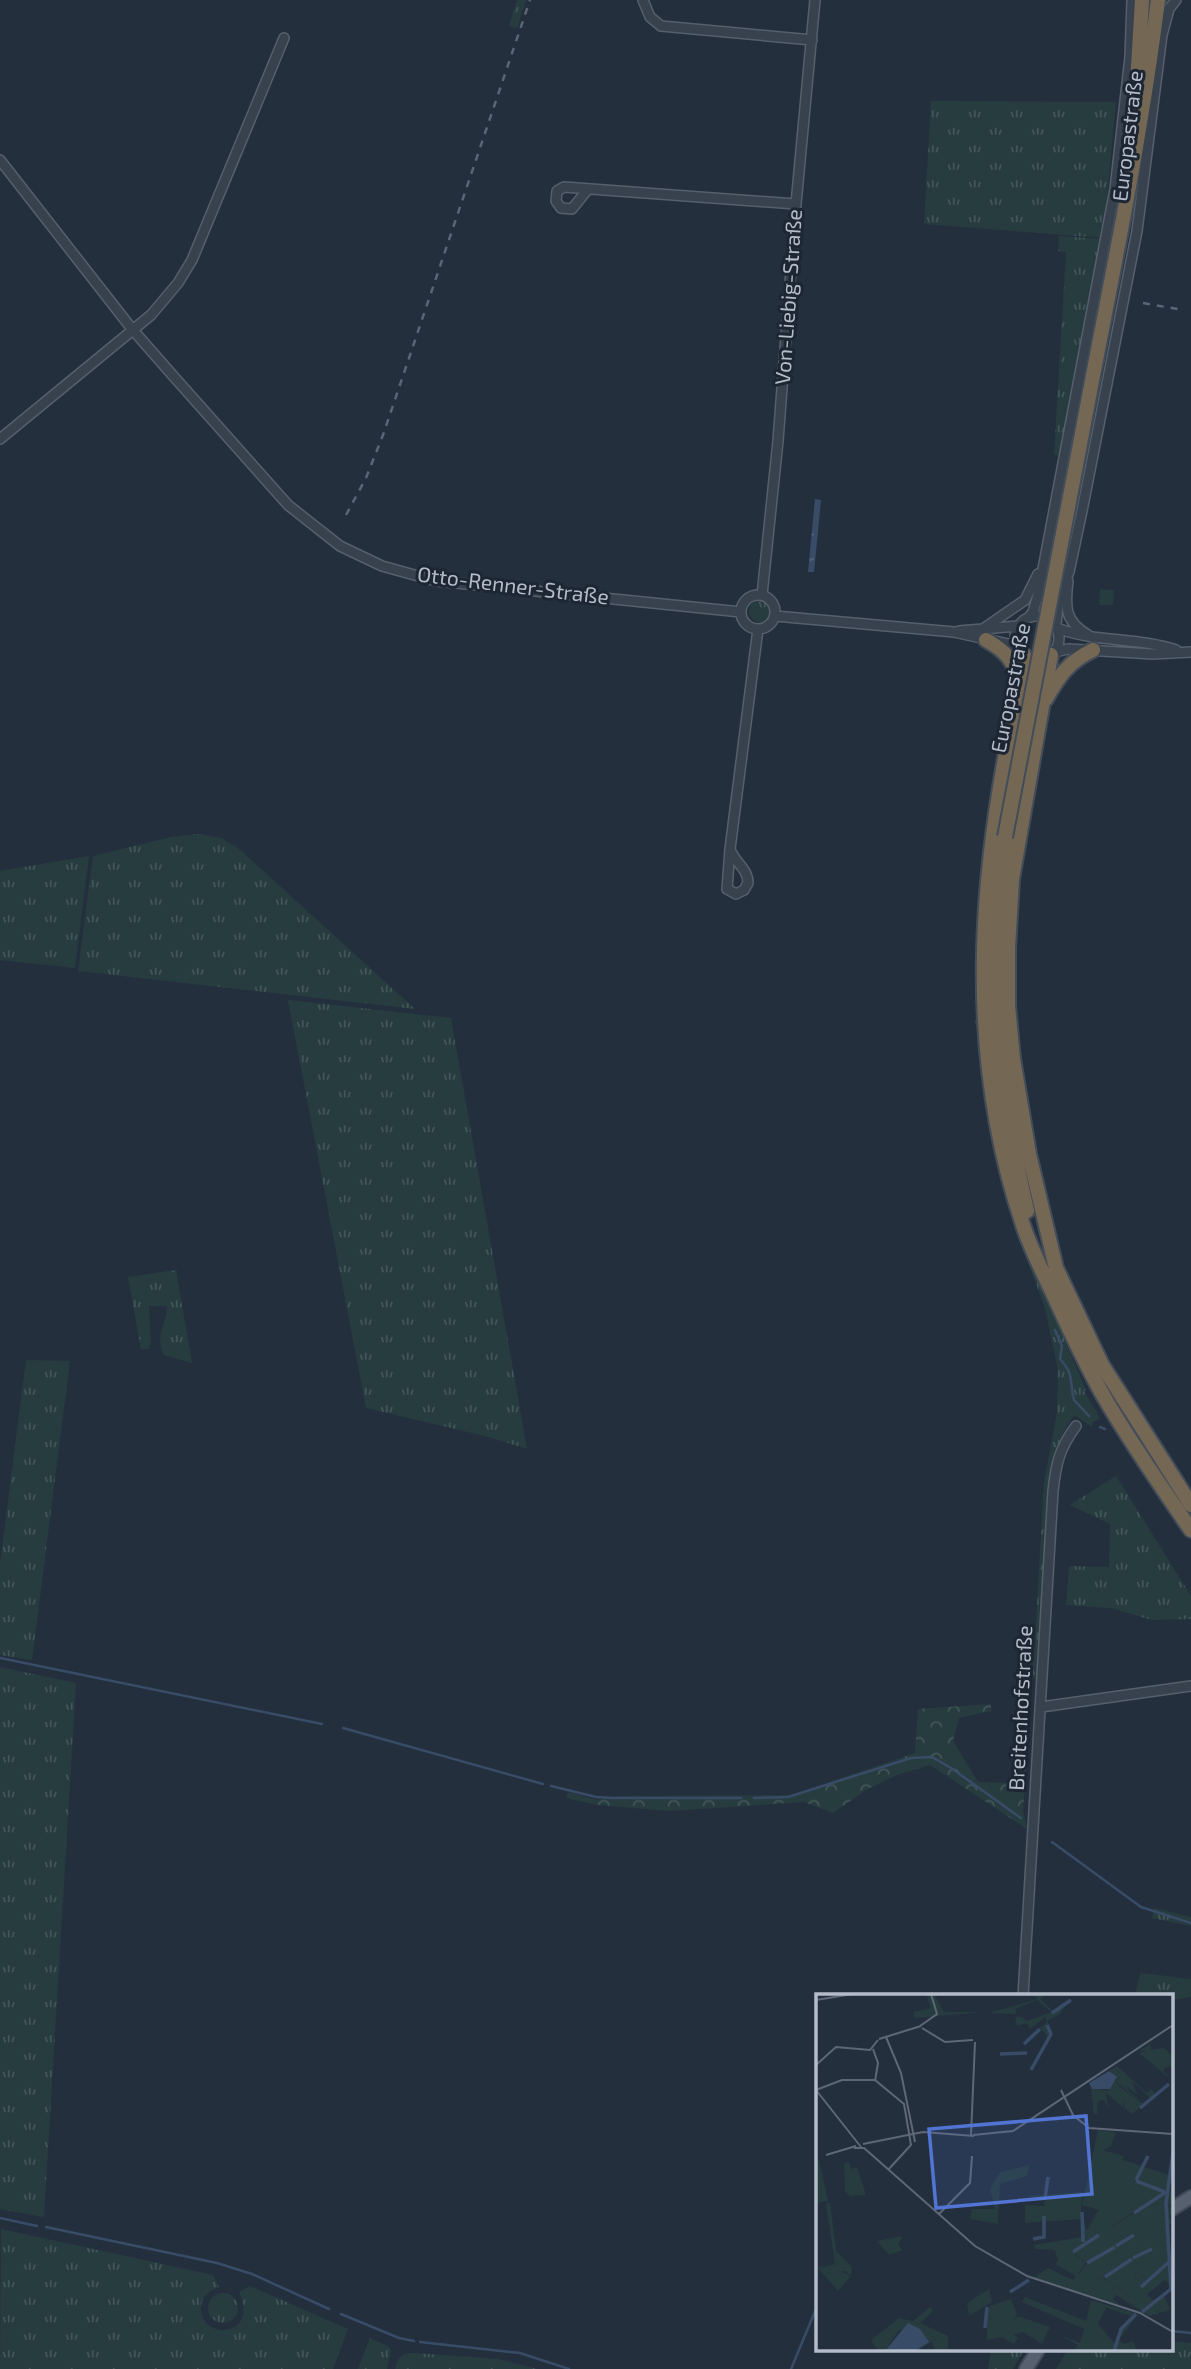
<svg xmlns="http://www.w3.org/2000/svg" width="1191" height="2369" viewBox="0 0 1191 2369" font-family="'Exo 2',sans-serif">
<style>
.grass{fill:url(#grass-tufts)}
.forest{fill:url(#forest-crowns)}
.park{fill:#263c3f}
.water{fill:url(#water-ripples)}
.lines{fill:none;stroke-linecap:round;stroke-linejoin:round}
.stream{stroke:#394c67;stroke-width:2.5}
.minor-casing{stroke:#565f6c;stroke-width:12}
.major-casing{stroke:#414a57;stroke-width:16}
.highway-casing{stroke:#434c59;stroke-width:18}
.minor{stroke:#38414e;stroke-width:9}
.major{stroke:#56606e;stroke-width:12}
.highway{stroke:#746855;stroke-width:14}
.rail{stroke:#5a6575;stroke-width:2.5;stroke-dasharray:7 7;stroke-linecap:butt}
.highway-bridge-casing{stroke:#434c59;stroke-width:18;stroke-linecap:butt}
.highway-bridge{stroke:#746855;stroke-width:14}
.labels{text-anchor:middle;stroke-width:6;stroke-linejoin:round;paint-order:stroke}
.street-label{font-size:21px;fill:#b4bcc9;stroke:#1d2633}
.inset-river{fill:none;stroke:#394c67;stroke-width:3.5}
.inset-road{fill:none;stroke:#5e6776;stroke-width:2}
.view{fill:#5274d3;fill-opacity:0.15;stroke:#5274d3;stroke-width:3.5}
.inset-edge{fill:none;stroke:#b4bcc9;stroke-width:3.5}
</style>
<defs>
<pattern id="grass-tufts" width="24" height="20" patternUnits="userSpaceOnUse" patternTransform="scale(1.75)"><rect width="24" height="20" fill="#263c3f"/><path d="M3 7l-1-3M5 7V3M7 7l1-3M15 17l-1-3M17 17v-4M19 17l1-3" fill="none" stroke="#435659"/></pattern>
<pattern id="forest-crowns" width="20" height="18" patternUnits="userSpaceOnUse" patternTransform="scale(1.75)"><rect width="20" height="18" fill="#263c3f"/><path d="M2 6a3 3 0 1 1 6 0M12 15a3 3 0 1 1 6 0" fill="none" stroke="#435659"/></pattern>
<pattern id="water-ripples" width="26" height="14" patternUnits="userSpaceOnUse" patternTransform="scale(1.75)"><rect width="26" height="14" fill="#394c67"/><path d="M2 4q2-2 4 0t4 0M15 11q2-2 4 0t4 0" fill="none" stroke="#53647b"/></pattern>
</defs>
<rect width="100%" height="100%" fill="#242f3e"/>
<path class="grass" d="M517,0h9l-9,28 -8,-2z
M931,101l185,1 -13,136 -179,-14z
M1059,236l43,3 -43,216h-5l12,-203 -8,-1z
M749 611a11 11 0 1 1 22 0a11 11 0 1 1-22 0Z
M198,834l23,4 17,10 177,161 -337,-38 15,-115 78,-19z
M89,856l-14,112 -75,-8v-89z
M288,1000l163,18 76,431 -42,-13 -119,-28z
M980,1018l55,252 51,120 -2,1 16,27 -7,4 -1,5 -18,-12c-15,22 -21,42 -25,68l-11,200 -11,-15 8,-28 9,-157 13,-70 1,-43 -13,-62 -30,-80 -21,-80 -19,-129z
M176,1270l16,93 -28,-8c-10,-21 3,-30 3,-49h-18l2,37 -3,6h-7l-13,-72z
M26,1360l44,1 -38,299 -32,-5v-91z
M1116,1476l75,120v23l-39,1 -41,-12 -45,-3 3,-39 40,1 1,-43 -40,-19z
M0,1667l76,16 -32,534 -44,-8z
M1154,1908l37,9v9l-39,-8z
M1140,1973l51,6v18l-19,3v-4h-37z
M1,2229l212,46 6,12c-9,3 -17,9 -18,19 -3,35 60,33 38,-14l11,-6 98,43 -15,40h-333z
M208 2308a15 15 0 1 1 30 0a15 15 0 1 1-30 0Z
M370,2338l18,8 3,4 -4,19h-29z
M1172,2341l19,2v26h-135l12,-19h104z
M991,2350h33l-11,19h-25z
M414,2353l84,6 39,10h-142c3,-11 6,-16 19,-16z"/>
<path class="forest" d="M991,1704v7l-32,7 -6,23 25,41 35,1 14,-26 -4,54 4,18 -97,-64 -33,10 -31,15 -33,23 -29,-11 -135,9 -71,-6 -32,-7 2,-6 29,8 19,-4 176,-1 123,-42 3,-44z"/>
<path class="park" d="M1100,589l14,1 -1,15h-14z"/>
<path class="water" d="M815,499l6,1 -7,72h-6z"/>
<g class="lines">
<path class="stream" d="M1055,1330l7,16 -2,13c15,16 9,23 14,41l15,16
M1100,1427l5,2
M0,1658l322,66
M343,1728l200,56
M551,1786l45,11 17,1h128
M754,1798l34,-1 123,-39 21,-1 19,11 70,50
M1052,1842l89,65 50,16
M0,2218l37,8
M46,2227l171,36 35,11 77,35
M341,2314l58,24 15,3
M1172,2331l19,2
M420,2342l100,11 49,16
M791,2369l25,-60"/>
<defs>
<path id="minor" d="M643,0l7,17 11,9 151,14
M0,160l132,169 43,49 113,127 52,41 42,20 54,15 305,31
M588,189l-16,20 -11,-1 -5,-7 1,-10 7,-4 232,17
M0,439l151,-124 27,-32 14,-23 92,-222
M1068,581c-3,25 -4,40 20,54
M741 612a17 17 0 1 1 34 0a17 17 0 1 1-34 0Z
M762,595l16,-154 18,-237 19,-204
M1015 638a22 22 0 1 1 44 0a22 22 0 1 1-44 0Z
M775,616l179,16 63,14
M1029,617l4,-5 5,-17 77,-406 15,-132 2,-57
M1056,625l3,-31 10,-22 13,-61 55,-280 25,-196 7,-26 7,-9
M1057,628c39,15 81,9 119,22
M983,629l42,-29 13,-26
M959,631l60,-5
M1055,652l13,-3 85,5 38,-2
M730,849l-3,40 9,5 8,-4 4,-7c0,-15 -14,-21 -18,-34l28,-220
M1041,1707l150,-21
M1023,1996l30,-505c3,-27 6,-42 23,-65"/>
<path id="major" d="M1172,2209l19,-12
M1026,2369l12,-19"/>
<path id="highway" d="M1136,100l6,-100
M1081,439c27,-146 59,-292 77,-439
M986,640c18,10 32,22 30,44
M1024,655v11c-43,186 -63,375 -1,559 8,25 21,49 32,73 16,35 32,70 52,104 26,44 55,86 84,128
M1051,655l-39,224 -4,69v58l5,53 16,95 27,114 46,97 89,140
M1046,699c12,-22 23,-38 47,-49
M1005,837c-19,125 -6,252 22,374"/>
</defs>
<use href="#minor" class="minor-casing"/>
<use href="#major" class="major-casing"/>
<use href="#highway" class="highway-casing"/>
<use href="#minor" class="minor"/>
<use href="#major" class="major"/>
<use href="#highway" class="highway"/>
<path class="rail" d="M1143,303l40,7
M346,515l20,-37 17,-43 147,-435"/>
<defs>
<path id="highway-bridge" d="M1005,837l76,-398"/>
</defs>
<use href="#highway-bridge" class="highway-bridge-casing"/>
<use href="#highway-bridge" class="highway-bridge"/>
</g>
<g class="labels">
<g class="street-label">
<text transform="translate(1128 136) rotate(-83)" y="7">Europastraße</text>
<text transform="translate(789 297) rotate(-86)" y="7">Von-Liebig-Straße</text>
<text transform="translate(513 586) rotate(7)" y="7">Otto-Renner-Straße</text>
<text transform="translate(1011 688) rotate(-79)" y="7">Europastraße</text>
<text transform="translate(1021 1708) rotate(-87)" y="7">Breitenhofstraße</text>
</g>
</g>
<g transform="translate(816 1994)">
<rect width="357" height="357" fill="#242f3e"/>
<path d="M110,0h8l10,18h40l-69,6 -2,-6 18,-4zM217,0h14l-7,5 13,12 15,-9 -8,12 -12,6 1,18 -9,-10 7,-6 -2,-5 -15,12 -3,-6 -10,3 -2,-9h7l-5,-3 -28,-1 49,-14zM221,6l14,12 -24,9 -10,-7 -2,-5zM334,50l1,6 13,-2 9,8v14l-4,-4 -6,4 10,11 -34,-28 8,-2h-8zM301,72l30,27 4,-4 4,4 -5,5 -18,-17 5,13 -14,-9 20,19 -27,-22 6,-7 -8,-7zM282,136l18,2 -5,14 -8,4 21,6 -3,8 2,-4 46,15 -3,16 -55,36 -16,-11 -11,28 -12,8 14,11 -8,10 18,10 6,-7 28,21 7,-11 7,-1 -10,-8 2,-6 13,9 21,-23v27l-5,-4 -18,14 6,6 11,-4 6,14 -21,6 -33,-21 -3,4 8,6 -88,-27 15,-10 25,12 3,-4 -21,-12 3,-3 -3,-11 -21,-1 1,-4 47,-8v-18l-57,4v-18l19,1 1,-7 -20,-3 57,-4 -1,19 6,20 7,-15 5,-6 -17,-5zM33,168l2,7 6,-2 9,28 -16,1 -5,-5 -1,-28zM213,171l-2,11 -27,8 -2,40 -28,-5 2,-10h23l-5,-20 10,-17zM14,209l8,61 -18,3 4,6 13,-3 14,6 -13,15 -21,-24 18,-3 -9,-60zM87,242l-5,8 4,6 -13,5 -12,-14zM173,295l3,13 -23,14 -2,-13zM209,303l61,24 5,-21 43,13 -3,3 -25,-8 -8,16 18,21 6,-16 6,-8 10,-7 -19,26 5,4 9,-3 4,10h-64l5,-6 -19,-10 21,8 4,-14 -62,-27zM195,305l6,15 -4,6 5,-4 32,11 -8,17 -19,-12 -9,3 4,3 -4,6 -12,-7 -15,3v-33zM114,313l3,4 -13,12 28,13v15h-13l-3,-9 4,-3 -23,-18z" fill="#263c3f" fill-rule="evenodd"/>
<path d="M298,74l8,7 -6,7 4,5 23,17 -10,10 -9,-6 2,-9 -3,8 -17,-14 2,15 -4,-8 -6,1 -1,13 -3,1 -3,-27 17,3 9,-13 -8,-7zM351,197h6v15l-6,-1 6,4v7l-5,-1 5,10 -6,-3 1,40 -19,18 -13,-9 -2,6 10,7 -10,17 3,-15 -7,11 -28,-21 -6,7 -17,-9 8,-11 -15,-11 12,-8 11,-28 17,11zM19,256l17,17 -1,9 -6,-5 -21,2 -4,-5 18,-4z" fill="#263c3f"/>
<path d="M3,166l9,41 -12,2v-42zM83,324l14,3 23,18 -19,12h-2l9,-5 -18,-17 -8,2 -13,20h-7l-7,-11z" fill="#263c3f"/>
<path d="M293,77l8,6 -7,12h-18l-3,-6zM92,329l12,6 9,13 -14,9h-30z" fill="#394c67"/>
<path class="inset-river" d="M236,19l19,-13M208,50l16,-15M184,60l27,-1M215,76l20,-36 -4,-9M324,114l29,-24M320,186l12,-24M320,187l29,11M229,205l3,-22M266,218l1,30M318,219l32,-21M217,245l11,-2v-21M300,252l18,-11M257,258l26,-17M317,264l19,-9M271,269l28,-16M289,283l27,-18M325,293l28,-25M194,298l19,-12M326,318l29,-23 -5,-86 7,-51M169,334l2,-21M298,357l7,-22 15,-15"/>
<path class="inset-road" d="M0,6l37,-6M104,32l17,-12 -6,-20M106,34l23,14 28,-2M70,43l15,36 14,69M63,45l42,-13M57,55l5,14 -3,18M0,71l20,-18 34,3 8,-10M0,96l26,-10h33l29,24 7,41 -23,25M0,96l45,57M245,96l12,25 16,13 84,6M155,141l4,-93M157,141l40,-4 160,-106M47,150l60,-12 51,4M38,154h10l111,98 52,30 113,37 33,19M10,161l30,-9M123,220l31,-31 2,-27"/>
<path class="view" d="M270,122l6,78 -156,14 -7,-79z"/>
<rect width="357" height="357" class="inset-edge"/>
</g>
</svg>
